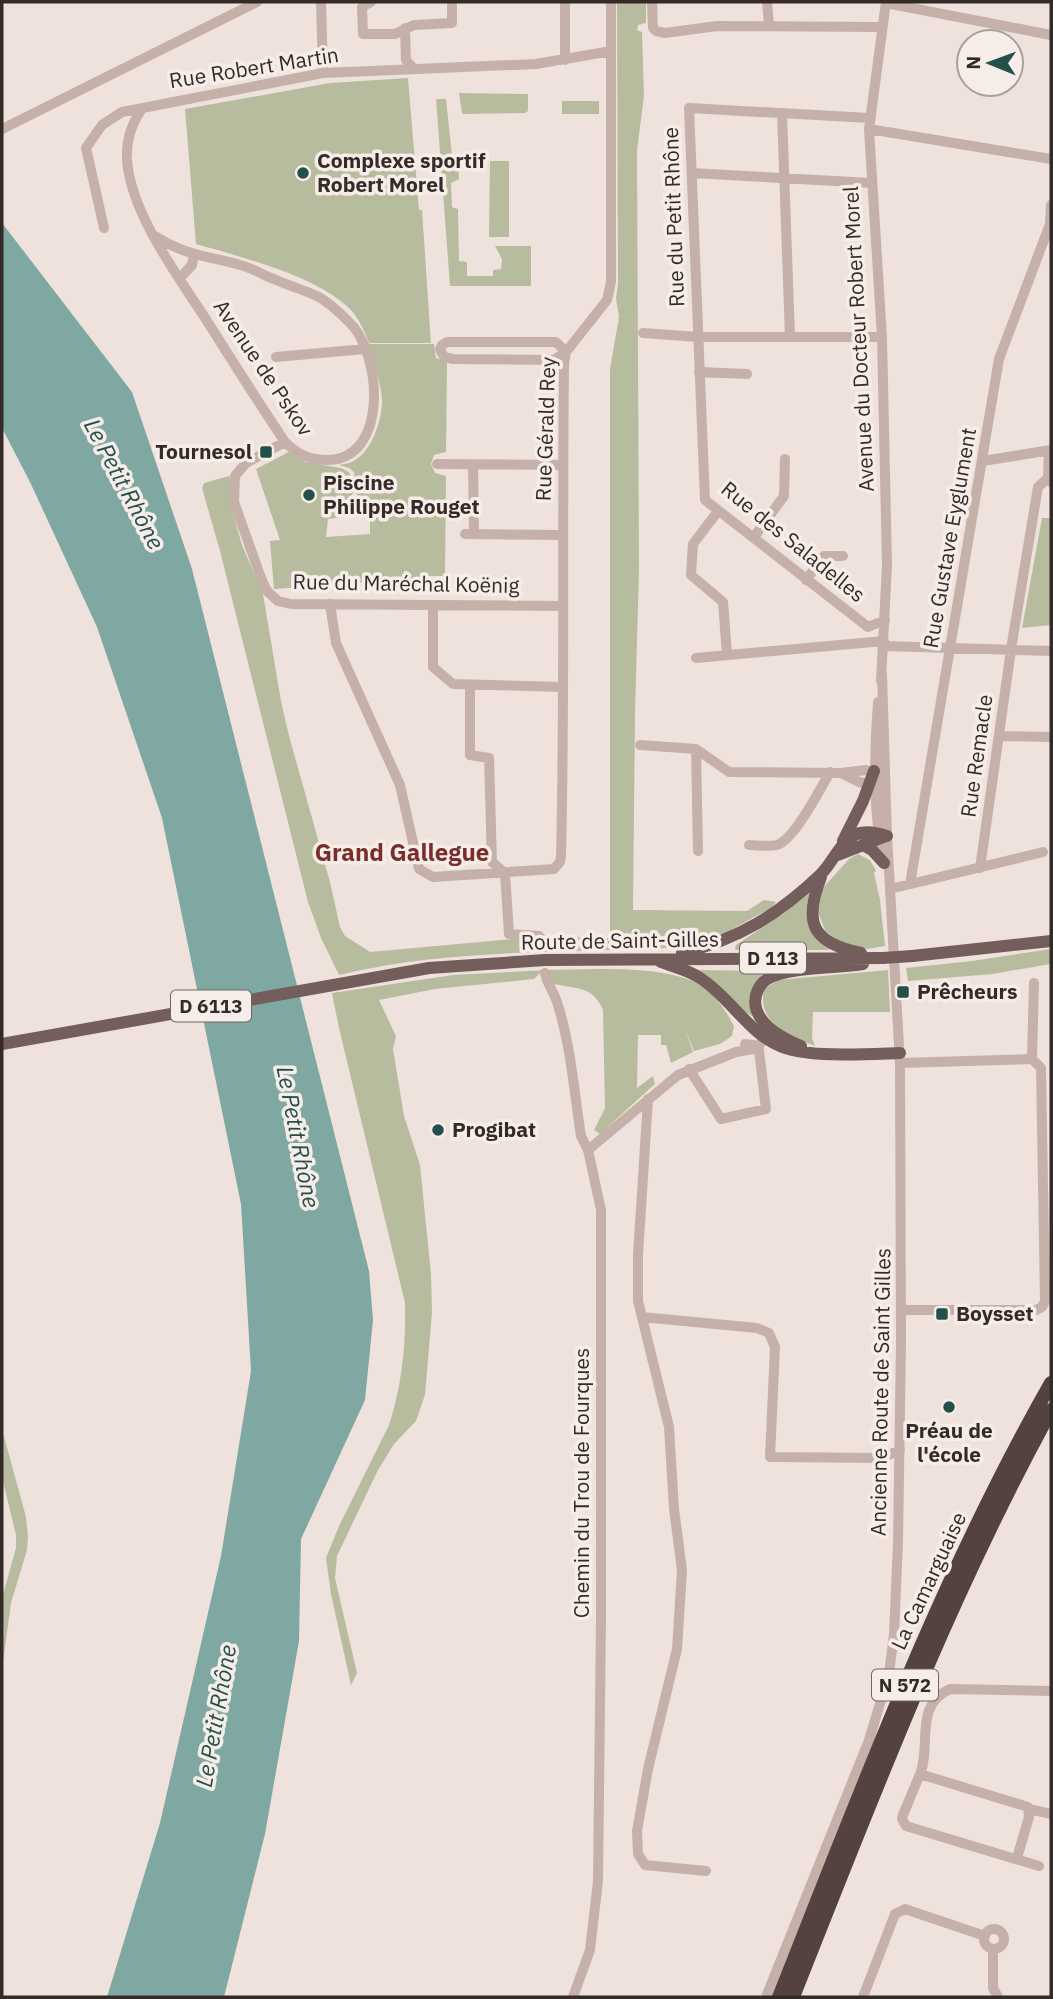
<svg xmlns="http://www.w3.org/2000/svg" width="1053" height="1999" viewBox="0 0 1053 1999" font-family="'IBM Plex Sans',sans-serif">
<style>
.green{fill:#b8bc9e}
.water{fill:#7fa8a2}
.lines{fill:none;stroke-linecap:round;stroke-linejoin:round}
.minor{stroke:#c5b1aa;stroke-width:10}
.major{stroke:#745e5b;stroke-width:12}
.highway{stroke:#534240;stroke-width:14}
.major-bridge{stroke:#745e5b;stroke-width:12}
.poi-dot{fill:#23504a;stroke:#f7ede8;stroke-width:2.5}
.labels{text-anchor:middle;stroke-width:7;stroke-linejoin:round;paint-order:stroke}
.shield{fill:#f7ede8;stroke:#6e6462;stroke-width:2}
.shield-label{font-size:19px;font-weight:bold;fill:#342a28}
.street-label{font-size:21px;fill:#342a28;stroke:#f7ede8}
.poi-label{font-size:21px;font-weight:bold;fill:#342a28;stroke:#f7ede8;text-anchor:start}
.water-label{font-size:23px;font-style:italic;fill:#23504a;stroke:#f7ede8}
.quarter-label{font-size:24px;font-weight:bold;fill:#792e2b;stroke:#f7ede8}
</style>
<rect width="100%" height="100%" fill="#efe2dc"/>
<path class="green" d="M617,2h29v21l-8,2 -1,5 5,2 2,64 -7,54 2,419 -4,146 -2,195 114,1 17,-11 12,2 -5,6 -44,24 -29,9 -32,7c-110,5 -219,1 -327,27l-18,-37 -13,-36 -88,-351 -18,-63 2,-5 25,-7 2,6 -1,21 12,42 21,49 18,107 8,35 41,146 10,45 5,9 25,16 142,-13 36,2 4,-4 55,1 3,2v-571l9,-52 -3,-19 2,-14z
M408,78l11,132h3l9,133h-62c-4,-11 -11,-26 -19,-34 -33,-33 -109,-52 -154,-65l-11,-135 145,-26z
M459,93l69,1v17l-3,2 -62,1 -1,-1z
M436,99h10l6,57h6l1,23 -8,4 1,24 6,2 1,52 8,1v14h26v-6l8,-1 1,-10 -7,-13h36v40h-81z
M562,101h37v13h-37z
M490,161h19v76h-20z
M368,344h66l2,14 11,5 -1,89 -12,3 -3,9 4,9 11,3 -1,100h-25v6h-46l-100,7 -4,-48 10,-1 -24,-71 33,-17 16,10 36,6 8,4 6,17 -4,8 -1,19 -22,3 -2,18 44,-3v-36l-13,-2 -3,-24 -5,-4 -10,-3c3,-1 7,-1 10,-2 21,-7 32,-39 33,-60 1,-14 -9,-44 -14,-59z
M1042,518h9v107l-29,3z
M858,854l12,6 6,11 -2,2 6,27 5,46 -18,3 -27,-6 -14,-11 -8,-19 4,-24 27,-30z
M811,886c-8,28 -4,44 19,64h-95l1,-5 48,-32z
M1051,949v15l-59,10 -84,7 -2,-13 66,-7z
M547,970c42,0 123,-7 158,18 12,9 22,25 29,38l-2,10 -12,8 -26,7 -9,-22 8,23 -22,11 -5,-18h-5v-10h-23l-1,53 16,-12 2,8 -55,50 -6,-4 11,-22 -2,-98c-10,-24 -26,-21 -49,-26l-5,-8 -9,-3 -6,6 -99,10 -56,11 17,36 -3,13 11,67 16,49 11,109 1,38 -7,83 -9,26 -22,23 -17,28 -40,84 -2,22 22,95 -6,12 -20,-91 -5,-36 13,-32 50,-101c13,-39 17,-81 16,-122l-66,-275 -7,-35 121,-18z
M699,970l63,1 1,2 -7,9 -4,34 -13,-8z
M888,970l2,42h-77l-1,26 3,8c-27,-11 -58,-23 -51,-57l14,-9z
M2,1429l24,88 2,20 -1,13 -16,53 -9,66v-71l14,-50v-13l-14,-58z"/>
<path class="water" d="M2,223l130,169 60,177 177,702 4,49 -8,80 -64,139 -2,102 -34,193 -41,163h-117l53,-174 61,-267 30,-185 -10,-167 -79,-386 -65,-191 -67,-145 -28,-54z"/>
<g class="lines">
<path class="minor" d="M321,2l2,71
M371,2l-9,5 1,27h32l19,-9 38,-2v-21
M652,2l1,26 3,3 9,2 52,-7 165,1
M767,2l2,23
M886,3l165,32
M405,28l1,32 8,9
M565,60v-58
M141,110c-10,16 -15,30 -14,50 4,54 51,116 80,161 26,41 51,81 78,121 13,13 25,18 42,18 63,0 55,-109 21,-139 -8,-8 -19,-18 -29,-24 -14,-7 -30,-11 -45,-18 -11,-4 -22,-11 -34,-14 -32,-9 -56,-10 -85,-29
M782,113l8,224
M869,118l-180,-10 16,392 163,127 17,-7
M2,129l255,-127
M869,129l182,30
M692,173l179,10
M104,228l-18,-80 16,-23 20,-13 201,-39 213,-9 75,-13
M180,278l12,-13 2,-11
M643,333l55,4h184
M447,342h109l10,10 -12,8 -101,-1 -9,-2 -4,-8 2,-4z
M276,357l89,-8
M699,372l48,2
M285,442l-39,21 -11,13 -1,26 27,76 6,13 11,10 13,3 271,2
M1049,451l-1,27 3,4
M983,461l68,-11
M437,464l126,1
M473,465l1,69
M718,511l-25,33 -2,31 32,27 4,53
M465,534l97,1
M754,537l30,-41 1,-37
M806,580l18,-24h19
M330,604l6,39 64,142 19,84 14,8 121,-8 6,-7 1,-6c4,-164 1,-328 3,-492l2,-12 41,-52 4,-18v-280
M433,605v62l20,17 109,3
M884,646l167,5
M696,658l188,-17
M881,681l6,-116 -5,-228 -13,-208 17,-127
M470,685v70l19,3 3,104 13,11 4,61 30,2 7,10
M878,702c-4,54 -5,107 5,160
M999,736l52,1
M640,745l56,4 33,23 112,1 25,-3 13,5
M696,749l2,102
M841,773l18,9 15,3
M749,845c8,0 20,2 28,0 18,-6 43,-56 53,-73
M980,868l32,-225 26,-156 10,-9
M910,884l89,-525 51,-135 1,-19
M890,889l153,-37
M545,973c2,11 9,19 12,29 14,43 17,90 24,134l7,14 13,60v408l-3,263 -8,69 -17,47
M1032,1059l2,-76
M900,1063l132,-4 9,9 4,233 -3,6 -6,3h-134
M689,1069l32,50 45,-10 -7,-59 -6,-5 -8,-1
M648,1099l-10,156v46l31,126 5,82 8,61 -5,79 -29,120 -11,62 1,23 7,11 61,6
M588,1150l90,-75 58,-23 18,-3 7,-6 4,-12
M642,1317l115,11 12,5 6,14 -5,110 112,1 18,-8
M920,1774c12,-29 -7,-68 30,-85l101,2
M1029,1809l22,5
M1017,1858l12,-41 -1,-10 -108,-33 -17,41 -1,4 4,7 133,40
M984 1939a10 10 0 1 1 20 0a10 10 0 1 1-20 0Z
M993,1949v39l5,9
M766,1997l103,-257 20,-66 5,-40 4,-91 3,-202 -1,-278 -13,-227 -5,-162
M863,1997l32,-83 10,-5 80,27"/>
<path class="major" d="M843,841l20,-40 11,-30
M863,845l9,5 12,13
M838,855l48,-19
M821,877c-18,46 -9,66 40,76
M682,953c57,-14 96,-38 139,-79 12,-12 19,-32 34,-39 10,-5 22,-2 32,1
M912,956l139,-15
M661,962c13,5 27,8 39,16 30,19 49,56 82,69 29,11 87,7 118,6
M2,1044l427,-76 116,-8 338,-2
M801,1046c-17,-7 -40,-19 -45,-38 -3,-12 3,-26 15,-31 23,-10 65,-9 92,-13"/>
<path class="highway" d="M779,1997c83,-208 161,-419 272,-614
M793,1997c79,-199 155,-399 258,-587"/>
<path class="major-bridge" d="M883,958l29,-2"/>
</g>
<g class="poi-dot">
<circle cx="303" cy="173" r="7"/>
<rect x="259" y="445" width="14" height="14" rx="3.5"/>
<circle cx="309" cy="495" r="7"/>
<rect x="896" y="985" width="14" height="14" rx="3.5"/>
<circle cx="438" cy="1130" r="7"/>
<rect x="935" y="1307" width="14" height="14" rx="3.5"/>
<circle cx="949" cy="1407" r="7"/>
</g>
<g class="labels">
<g class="shield">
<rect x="740" y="942.5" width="66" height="31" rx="5"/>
<rect x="171" y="990.5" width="80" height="31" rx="5"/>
<rect x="872" y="1669.5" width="66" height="31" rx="5"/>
</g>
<g class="shield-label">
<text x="773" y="965">D 113</text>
<text x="211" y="1013">D 6113</text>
<text x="905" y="1692">N 572</text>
</g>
<g class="street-label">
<text transform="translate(254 68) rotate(-9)" y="7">Rue Robert Martin</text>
<text transform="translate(674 217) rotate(-92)" y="7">Rue du Petit Rhône</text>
<text transform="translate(859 339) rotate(-93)" y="7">Avenue du Docteur Robert Morel</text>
<text transform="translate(263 368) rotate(56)" y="7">Avenue de Pskov</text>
<text transform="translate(546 429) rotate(-88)" y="7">Rue Gérald Rey</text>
<text transform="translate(950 538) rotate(-80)" y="7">Rue Gustave Eyglument</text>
<text transform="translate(793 542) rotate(39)" y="7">Rue des Saladelles</text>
<text transform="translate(406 584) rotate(1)" y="7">Rue du Maréchal Koënig</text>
<text transform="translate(977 756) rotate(-82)" y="7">Rue Remacle</text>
<text transform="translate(620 941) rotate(-1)" y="7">Route de Saint-Gilles</text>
<text transform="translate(881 1392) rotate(-89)" y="7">Ancienne Route de Saint Gilles</text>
<text transform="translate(582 1483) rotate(-90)" y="7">Chemin du Trou de Fourques</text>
<text transform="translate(929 1581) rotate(-65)" y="7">La Camarguaise</text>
</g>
<g class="poi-label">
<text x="317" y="168">Complexe sportif<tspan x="317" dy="24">Robert Morel</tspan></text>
<text x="252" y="459" text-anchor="end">Tournesol</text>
<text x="323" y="490">Piscine<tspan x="323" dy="24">Philippe Rouget</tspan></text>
<text x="917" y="999">Prêcheurs</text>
<text x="452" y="1137">Progibat</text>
<text x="956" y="1321">Boysset</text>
<text x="949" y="1438" text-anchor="middle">Préau de<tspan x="949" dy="24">l'école</tspan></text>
</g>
<g class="water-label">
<text transform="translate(124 484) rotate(62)" y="8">Le Petit Rhône</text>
<text transform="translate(298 1137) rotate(79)" y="8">Le Petit Rhône</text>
<text transform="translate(216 1716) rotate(-80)" y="8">Le Petit Rhône</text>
</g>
<g class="quarter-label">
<text x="402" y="861">Grand Gallegue</text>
</g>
</g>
<rect width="1053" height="1999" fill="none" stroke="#342a28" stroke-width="7"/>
<g transform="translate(990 63) rotate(271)"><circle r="33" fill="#f7ede8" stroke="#a99f9b" stroke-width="2"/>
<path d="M0-5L12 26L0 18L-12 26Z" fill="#23504a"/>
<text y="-10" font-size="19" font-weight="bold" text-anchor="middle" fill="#342a28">N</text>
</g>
</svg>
